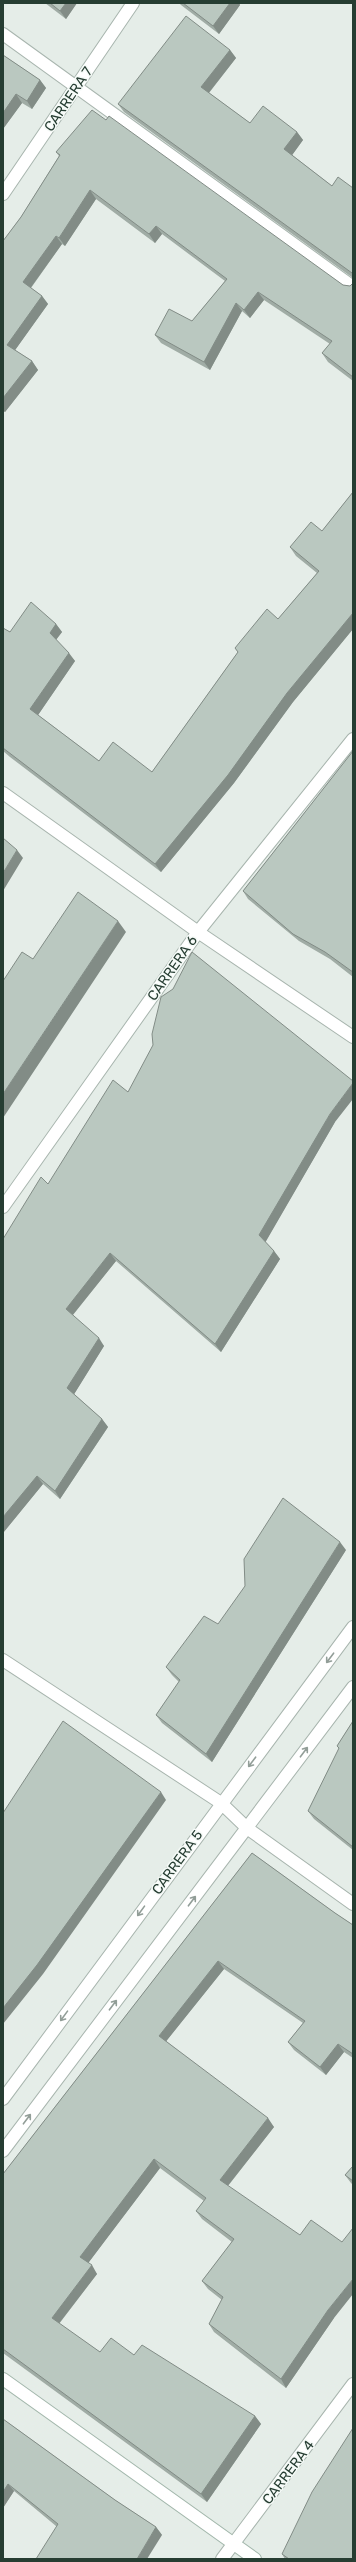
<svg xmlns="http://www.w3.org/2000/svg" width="356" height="2562" viewBox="0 0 356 2562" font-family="Rubik,sans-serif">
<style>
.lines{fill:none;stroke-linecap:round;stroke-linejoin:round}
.minor-casing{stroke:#a8b5ae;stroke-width:14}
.secondary-casing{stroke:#a4b8ad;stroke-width:14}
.minor{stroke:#fff;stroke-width:12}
.secondary{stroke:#fff;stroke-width:12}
.wall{fill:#a0aca5}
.shaded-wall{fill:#828c86}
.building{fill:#bac8c0;stroke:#828c86}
.oneway{stroke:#929e98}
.labels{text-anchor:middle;stroke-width:3;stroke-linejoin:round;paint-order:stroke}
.street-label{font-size:14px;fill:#263d32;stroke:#f5faf7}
</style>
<rect width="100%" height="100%" fill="#e5ede8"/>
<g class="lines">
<defs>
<path id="minor" d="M3,34l350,253
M3,194l130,-191
M3,793l195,139 155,105
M3,1207l195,-275 155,-193
M3,1660l218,143 26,25 106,76
M3,2099l350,-472
M3,2151l350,-464
M222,2559l131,-175"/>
<path id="secondary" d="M3,2379l252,180"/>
</defs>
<use href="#minor" class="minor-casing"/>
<use href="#secondary" class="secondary-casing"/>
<use href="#minor" class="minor"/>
<use href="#secondary" class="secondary"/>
</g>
<path class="wall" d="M45,3h32l-11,16z
M179,3h60l1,2 -21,29 -38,-29z
M230,50l6,8 -27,35 41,30 47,9 6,8 -11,15 40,31 21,2v90l-229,-166 -6,-8z
M3,55l37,25 6,8 -14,21 -10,-6 -19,26z
M106,120l237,165 7,1 3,-3v98l-25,-19 -6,-9 8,-9 -66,-44 -14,18 -8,-7 -32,59 -49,-27 -6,-8 37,-14 33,-40 -63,-47 -7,9 -59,-44 -31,47 -3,-2 -31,44 11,8 6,8 -33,46 17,11 6,9 -33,42 -2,-1v-170l18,-24 38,-61 -3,-4z
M353,492v137l-60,73 -59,81 -73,89 -151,-115 -7,-6v-123l7,4 46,-8 6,8 -6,8 19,21 -37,54 61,46 53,11 86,-120 -3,-4 43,-29 39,-46 -21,-17 -6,-9 32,-16z
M353,751v226l-23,-18 -31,-18 -51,-42 -5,-8z
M128,1092l207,30 -70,120 9,9 6,8 -59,93 -105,-91 -43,54 31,31 -30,48 28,25 6,8 -48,72 -17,-15 -40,49 45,-349z
M346,1550l-134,212 -50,-39 -6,-8 23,-33 -7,-7 -6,-8 52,-43z
M353,1721v129l-39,-31 -6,-8 31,-62 -2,-3z
M252,1853l83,60 18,12v133l-9,-6 -18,23 -32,-25 -6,-8 15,-19 -79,-54 -58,72 108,86 -46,59 106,132 -48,70 -72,-56 -5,-8 13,-24 -14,-11 -6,-8 30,-39 -30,-23 -6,-8 8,-10 -44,-33 -72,95 9,11 -38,50 41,28 34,3 121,61 6,8 -54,78 -204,-149v-179z
M353,2166v19l-2,-2 -6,-8z
M3,2419l112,81 41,27 6,8 -106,-9 -42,-35 -11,17z
M282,2554l71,5h-68z"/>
<path class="shaded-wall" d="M66,3h11l-11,16 -6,-8z
M230,3h9l1,2 -21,29 -6,-8z
M230,50l6,8 -29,37 -6,-8z
M40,80l6,8 -14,21 -5,-8z
M16,94l6,9 -19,26v-16z
M297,132l6,8 -13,18 -6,-9z
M90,190l6,9 -31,47 -6,-8z
M156,226l6,8 -7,9 -6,-9z
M56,236l6,8 -33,46 -6,-8z
M258,292l6,8 -14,18 -6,-8z
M42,296l6,8 -35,49 -6,-8z
M236,303l6,8 -32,59 -6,-8z
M32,361l6,9 -33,42 -2,-2v-12z
M353,613v16l-60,73 -59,81 -73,89 -6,-8 132,-171z
M56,624l6,8 -7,9 -5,-8z
M69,653l6,8 -39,57 -6,-9z
M17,850l6,8 -20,33v-18z
M118,921l8,11 -123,186v-24z
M353,1083v16l-18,23 -70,121 -6,-8 71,-121z
M274,1251l6,8 -59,93 -6,-8z
M110,1253l6,8 -45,56 -5,-8z
M99,1338l5,8 -31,50 -6,-8z
M102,1419l6,8 -48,72 -5,-8z
M37,1476l6,8 -40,49v-16z
M340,1542l6,8 -134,212 -6,-8z
M161,1792l5,8 -123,174 -40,50v-16z
M218,1961l6,8 -60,75 -5,-8z
M338,2044l6,8 -18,23 -6,-8z
M268,2118l6,9 -48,61 -6,-8z
M154,2159l6,9 -74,98 -6,-9z
M92,2265l5,9 -40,52 -5,-8z
M353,2279v15l-19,24 -48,70 -5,-9 47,-69z
M255,2416l6,8 -54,78 -6,-8z
M8,2484l6,7 -11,17v-16z
M156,2527l6,8 -15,24h-10z"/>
<path class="building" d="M50,3h16l-6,8z
M183,3h47l-17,23z
M186,16l44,34 -29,37 49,36 13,-17 34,26 -13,17 48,37 6,-9 15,11v86l-1,-1 -234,-169z
M3,55l37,25 -13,21 -11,-7 -13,19z
M92,110l14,10 3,-4 234,169 7,1 3,-3v94l-31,-24 10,-12 -74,-49 -14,18 -8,-7 -32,59 -49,-27 14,-26 23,12 35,-42 -71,-53 -7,8 -59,-44 -31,48 -3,-2 -33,46 19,14 -35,49 25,16 -29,37v-157l18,-24 39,-62 -4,-3z
M353,492v121l-66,80 -59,82 -73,89 -152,-116v-120l7,4 21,-30 25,22 -6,9 19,20 -39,56 69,52 14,-19 39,30 86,-120 -3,-4 32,-39 11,10 41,-48 -29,-24 21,-25 11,9z
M353,751v221l-3,-2 -25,-18 -32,-18 -50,-43z
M3,838l14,12 -14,23z
M78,892l40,29 -115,173v-113l19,-29 11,7z
M192,952l161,129v2l-23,31 -71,121 15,16 -59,93 -105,-91 -44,56 33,29 -32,50 35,31 -47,72 -18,-15 -34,41v-278l38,-62 7,7 65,-104 15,12 25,-47 -1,-11 9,-37 12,-8z
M283,1498l57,44 -134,212 -50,-39 24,-35 -14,-13 38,-51 14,8 27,-38 -1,-27z
M63,1721l98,71 -124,173 -34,43v-195z
M353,1721v126l-45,-36 31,-63 -2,-2z
M252,1853l83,60 18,12v129l-15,-10 -18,23 -32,-25 17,-21 -87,-60 -59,75 109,82 -48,62 80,55 11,-15 31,22 11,-14v51l-25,31 -47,69 -72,-55 14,-27 -21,-16 32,-42 -38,-28 10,-13 -52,-39 -74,98 12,8 -40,53 48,34 11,-14 23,17 8,-10 113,71 -54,78 -198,-145v-175z
M353,2166v15l-8,-6z
M3,2419l112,81 41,27 -19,32h-101l22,-35 -50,-40 -5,8z
M353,2428v131h-64l-7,-5 30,-62z"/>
<defs><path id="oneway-shaft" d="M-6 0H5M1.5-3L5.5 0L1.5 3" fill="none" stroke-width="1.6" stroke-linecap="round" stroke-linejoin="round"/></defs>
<g class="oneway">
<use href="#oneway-shaft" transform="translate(330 1658) rotate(127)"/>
<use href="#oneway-shaft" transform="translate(304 1752) rotate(-53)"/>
<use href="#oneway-shaft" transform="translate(252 1762) rotate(127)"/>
<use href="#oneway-shaft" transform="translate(192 1901) rotate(-53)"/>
<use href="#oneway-shaft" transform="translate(141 1911) rotate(126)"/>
<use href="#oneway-shaft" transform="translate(113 2005) rotate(-53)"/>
<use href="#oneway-shaft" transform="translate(64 2016) rotate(126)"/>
<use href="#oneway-shaft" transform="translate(27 2119) rotate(-53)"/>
</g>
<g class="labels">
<g class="street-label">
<text transform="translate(68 99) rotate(-56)" y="5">CARRERA 7</text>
<text transform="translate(172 968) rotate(-55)" y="5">CARRERA 6</text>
<text transform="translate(177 1862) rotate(-54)" y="5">CARRERA 5</text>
<text transform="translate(288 2472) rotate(-53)" y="5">CARRERA 4</text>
</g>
</g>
<rect width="356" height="2562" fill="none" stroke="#263d32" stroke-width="8"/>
</svg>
